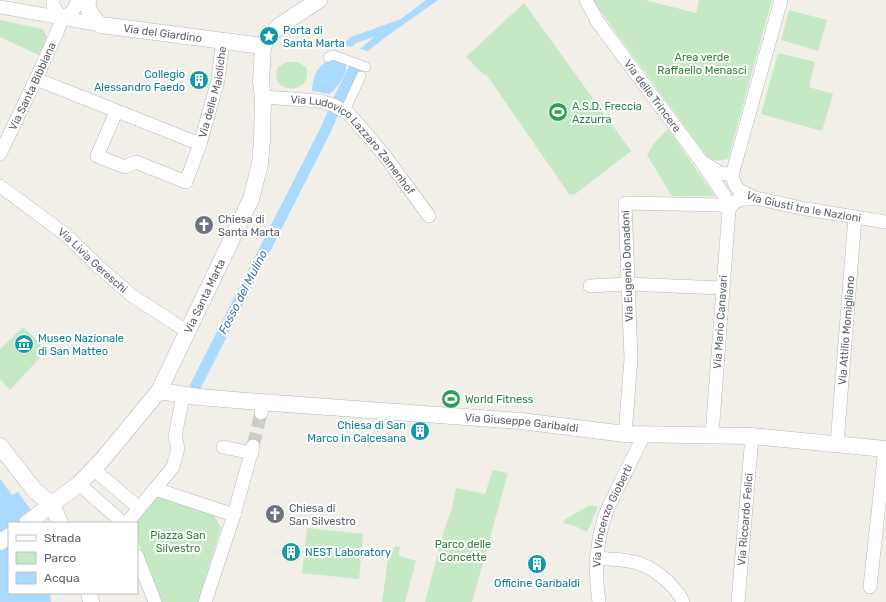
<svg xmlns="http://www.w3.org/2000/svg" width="886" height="602" viewBox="0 0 886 602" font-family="Rubik,sans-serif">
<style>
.green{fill:#c5e8c5}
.water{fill:#aadaff}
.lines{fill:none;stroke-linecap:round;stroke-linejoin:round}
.canal{stroke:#aadaff;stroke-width:11}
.minor-tunnel{stroke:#ccccc8;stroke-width:13;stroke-dasharray:13 6;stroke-linecap:butt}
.pedestrian-casing{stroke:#b5b8bc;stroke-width:10}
.minor-casing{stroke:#b5b8bc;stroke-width:14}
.tertiary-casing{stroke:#b5b8bc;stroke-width:17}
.pedestrian{stroke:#fff;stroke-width:9}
.minor{stroke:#fff;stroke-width:13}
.tertiary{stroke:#fff;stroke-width:16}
.labels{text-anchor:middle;stroke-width:4;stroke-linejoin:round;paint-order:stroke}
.culture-label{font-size:11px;fill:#0d838f;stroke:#fff;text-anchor:start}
.street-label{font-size:11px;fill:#5f6368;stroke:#fff}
.park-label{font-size:11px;fill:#348238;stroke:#fff}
.leisure-label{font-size:11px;fill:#27864d;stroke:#fff;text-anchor:start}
.worship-label{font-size:11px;fill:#5b616d;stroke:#fff;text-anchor:start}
.water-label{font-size:12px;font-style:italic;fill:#4174aa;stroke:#fff}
</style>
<rect width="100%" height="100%" fill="#f1efe8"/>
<path class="green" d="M593,0h52l51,13 3,-13h73l-44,159c-10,2 -15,3 -22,-4l-108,-147z
M524,3l107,148 -57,44 -5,-1 -83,-120 -2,1 -18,-18z
M789,10l38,10 -9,31 -37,-11z
M0,20l43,9 5,11 -7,16 -41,-19z
M778,53l37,9 -6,25 24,7 -11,37 -61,-17z
M287,62h10l9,5c10,28 -40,29 -28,0z
M668,129l47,67h-43l-25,-41 8,-13z
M23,327l24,23 -37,40 -10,-11v-30z
M493,470l15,3 -36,129h-47l18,-68 9,-26 4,-20 29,6z
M156,495l57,19 8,14 -23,74h-37l-24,-63v-16h-3z
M590,505l8,2 -11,25 -12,-6 -12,-3 1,-3z
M307,528l56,6 -4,45 -57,-6z
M396,546l4,1 -1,9 17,5 -11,41h-23l7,-51z"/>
<path class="water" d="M426,0h12l-55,39 -15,12 -8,-2 14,-12 -18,6 -4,4 -10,-2 9,-8 50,-18z
M333,58c3,1 10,2 12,5 5,8 -9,27 -16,31l-17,-3c0,-15 7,-28 21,-33z
M0,479l12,16 6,-3 22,31h-31v70h41l1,9h-51z"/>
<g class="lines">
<path class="canal" d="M338,101l18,-36
M195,387l130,-256 9,-20"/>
<path class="minor-tunnel" d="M253,446l8,-33"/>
<defs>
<path id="pedestrian" d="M328,57l5,-2 33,12
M345,111l16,-35"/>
<g id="minor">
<path d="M53,0v6l9,12"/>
<path id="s1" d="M586,0l11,21 104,140 19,12 12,2"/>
<path id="s2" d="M781,0l-49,175 3,10 4,5 16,8 51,11 80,13"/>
<path d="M0,7l101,18"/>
<path d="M62,18l11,-7 5,-11"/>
<path id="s3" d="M36,79l164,65 18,-64 5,-40"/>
<path id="s4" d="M263,97l57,4 13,4 16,9 36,42 44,60"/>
<path d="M116,112l-19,44 28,11 11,-5 50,20 14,-38"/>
<path id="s5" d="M0,154l36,-75 22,-49 4,-12"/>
<path d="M701,161l23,34 5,14 -17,226"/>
<path id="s6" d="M0,186l66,49 33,32 32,28 57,37"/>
<path d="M590,286l37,-2 95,4"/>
<path d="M261,413l2,-11"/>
<path d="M625,434l6,-75 -6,-156 96,2 8,4 8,-9 18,-2"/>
<path id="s7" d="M837,444l18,-227"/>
<path d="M223,447l29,6"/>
<path d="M93,469l46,39"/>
<path d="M79,484l44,39"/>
<path d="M155,489l18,-22 5,-19 -3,-11 8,-42"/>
<path d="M234,515l19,-69"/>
<path d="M127,523l28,-34 79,26 -29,87"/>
<path d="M137,556l18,46"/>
<path d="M596,558c33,3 46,0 72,24 6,6 12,12 15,20"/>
<path d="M870,587l15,-138"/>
<path id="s8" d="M599,602c-5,-32 -3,-62 8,-92l37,-75"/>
<path id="s9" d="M738,602l14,-166"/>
</g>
<g id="tertiary">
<path id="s10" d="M88,0c-2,11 5,19 13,25l162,21"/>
<path id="s11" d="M159,391l40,6 60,5 262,19 104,13 127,2 134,13"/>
<path d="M0,446l36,46 16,12 8,19"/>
<path id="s12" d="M27,523l52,-39 23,-24 57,-69 92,-192 9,-35 2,-24 1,-43 -2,-15 2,-36 6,-10 10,-10 40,-26"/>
<path d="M0,542l9,-6"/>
<path d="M89,593l2,9"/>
</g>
</defs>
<use href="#pedestrian" class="pedestrian-casing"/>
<use href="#minor" class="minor-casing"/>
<use href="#tertiary" class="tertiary-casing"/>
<use href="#pedestrian" class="pedestrian"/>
<use href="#minor" class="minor"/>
<use href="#tertiary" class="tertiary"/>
</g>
<defs>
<symbol id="sight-disc" viewBox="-11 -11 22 22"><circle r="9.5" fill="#0f9aa8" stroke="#fff"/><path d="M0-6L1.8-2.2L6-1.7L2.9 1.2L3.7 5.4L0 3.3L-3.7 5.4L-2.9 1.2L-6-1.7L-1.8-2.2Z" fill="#fff"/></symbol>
<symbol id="building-disc" viewBox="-11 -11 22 22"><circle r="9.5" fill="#0f9aa8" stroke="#fff"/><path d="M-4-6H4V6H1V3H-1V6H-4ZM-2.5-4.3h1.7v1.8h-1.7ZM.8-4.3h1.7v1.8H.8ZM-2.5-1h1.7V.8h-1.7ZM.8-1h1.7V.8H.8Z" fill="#fff"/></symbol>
<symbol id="stadium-disc" viewBox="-11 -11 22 22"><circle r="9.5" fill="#2e9e5b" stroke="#fff"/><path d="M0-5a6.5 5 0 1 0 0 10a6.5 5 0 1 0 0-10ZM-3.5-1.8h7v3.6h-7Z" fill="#fff"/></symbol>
<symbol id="church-disc" viewBox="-11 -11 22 22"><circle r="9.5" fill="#6b7280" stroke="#fff"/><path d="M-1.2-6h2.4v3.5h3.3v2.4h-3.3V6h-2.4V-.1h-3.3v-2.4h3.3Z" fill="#fff"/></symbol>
<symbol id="museum-disc" viewBox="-11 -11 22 22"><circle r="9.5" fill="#0f9aa8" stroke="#fff"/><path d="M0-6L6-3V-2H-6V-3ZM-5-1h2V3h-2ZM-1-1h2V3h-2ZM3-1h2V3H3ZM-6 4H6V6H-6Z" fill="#fff"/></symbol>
</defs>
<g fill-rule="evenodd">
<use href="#sight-disc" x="258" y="25" width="22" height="22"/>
<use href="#building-disc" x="188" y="69" width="22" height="22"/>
<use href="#stadium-disc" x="547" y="101" width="22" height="22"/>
<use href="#church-disc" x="193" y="214" width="22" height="22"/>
<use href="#museum-disc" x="13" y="333" width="22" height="22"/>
<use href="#stadium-disc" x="440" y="388" width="22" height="22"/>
<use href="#building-disc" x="409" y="420" width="22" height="22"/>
<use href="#church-disc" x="264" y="503" width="22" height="22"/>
<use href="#building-disc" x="280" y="541" width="22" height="22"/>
<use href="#building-disc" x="526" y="553" width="22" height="22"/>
</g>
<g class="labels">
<g class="culture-label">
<text x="283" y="34">Porta di<tspan x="283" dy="13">Santa Marta</tspan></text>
<text x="185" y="78" text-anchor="end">Collegio<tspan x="185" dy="13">Alessandro Faedo</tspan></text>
<text x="38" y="342">Museo Nazionale<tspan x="38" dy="13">di San Matteo</tspan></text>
<text x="406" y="429" text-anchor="end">Chiesa di San<tspan x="406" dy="13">Marco in Calcesana</tspan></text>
<text x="305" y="556">NEST Laboratory</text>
<text x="537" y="587" text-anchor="middle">Officine Garibaldi</text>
</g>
<g class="street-label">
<text dy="4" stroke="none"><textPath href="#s10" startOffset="92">Via del Giardino</textPath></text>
<text dy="4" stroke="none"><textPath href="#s5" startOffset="75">Via Santa Bibbiana</textPath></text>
<text dy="4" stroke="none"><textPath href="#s3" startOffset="230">Via delle Maioliche</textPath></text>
<text dy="4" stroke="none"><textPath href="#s1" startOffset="117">Via delle Trincere</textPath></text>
<text dy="4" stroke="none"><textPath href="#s4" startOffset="109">Via Ludovico Lazzaro Zamenhof</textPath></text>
<text dy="4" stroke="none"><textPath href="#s2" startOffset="266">Via Giusti tra le Nazioni</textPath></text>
<text dy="4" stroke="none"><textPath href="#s6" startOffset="119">Via Livia Gereschi</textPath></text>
<text transform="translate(627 266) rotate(-92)" y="4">Via Eugenio Donadoni</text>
<text dy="4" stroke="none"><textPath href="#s12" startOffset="293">Via Santa Marta</textPath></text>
<text transform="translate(720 322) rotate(-86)" y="4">Via Mario Canavari</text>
<text dy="4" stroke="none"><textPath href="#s7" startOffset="114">Via Attilio Momigliano</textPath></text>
<text dy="4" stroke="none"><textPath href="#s11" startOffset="364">Via Giuseppe Garibaldi</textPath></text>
<text dy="4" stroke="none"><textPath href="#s8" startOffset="89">Via Vincenzo Gioberti</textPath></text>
<text dy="4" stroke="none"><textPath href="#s9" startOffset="83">Via Riccardo Felici</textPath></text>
</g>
<g class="park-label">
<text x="702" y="61">Area verde<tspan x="702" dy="13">Raffaello Menasci</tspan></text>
<text x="178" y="539">Piazza San<tspan x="178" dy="13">Silvestro</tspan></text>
<text x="463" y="548">Parco delle<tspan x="463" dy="13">Concette</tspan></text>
</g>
<g class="leisure-label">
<text x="572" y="110">A.S.D. Freccia<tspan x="572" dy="13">Azzurra</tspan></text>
<text x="465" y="403">World Fitness</text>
</g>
<g class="worship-label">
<text x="218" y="223">Chiesa di<tspan x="218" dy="13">Santa Marta</tspan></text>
<text x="289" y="512">Chiesa di<tspan x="289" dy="13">San Silvestro</tspan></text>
</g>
<g class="water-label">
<text transform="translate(243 292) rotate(-63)" y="4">Fosso del Mulino</text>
</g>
</g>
<rect x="8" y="522" width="130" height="72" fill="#ffffff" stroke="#bfc1c3"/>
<rect x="16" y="535" width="20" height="6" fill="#ffffff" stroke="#bfc1c3"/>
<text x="44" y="542" font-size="12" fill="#5f6368">Strada</text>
<rect x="16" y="552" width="20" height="12" fill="#c5e8c5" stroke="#bfc1c3"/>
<text x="44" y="562" font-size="12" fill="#5f6368">Parco</text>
<rect x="16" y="572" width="20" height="12" fill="#aadaff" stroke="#bfc1c3"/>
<text x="44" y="582" font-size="12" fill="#5f6368">Acqua</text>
</svg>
